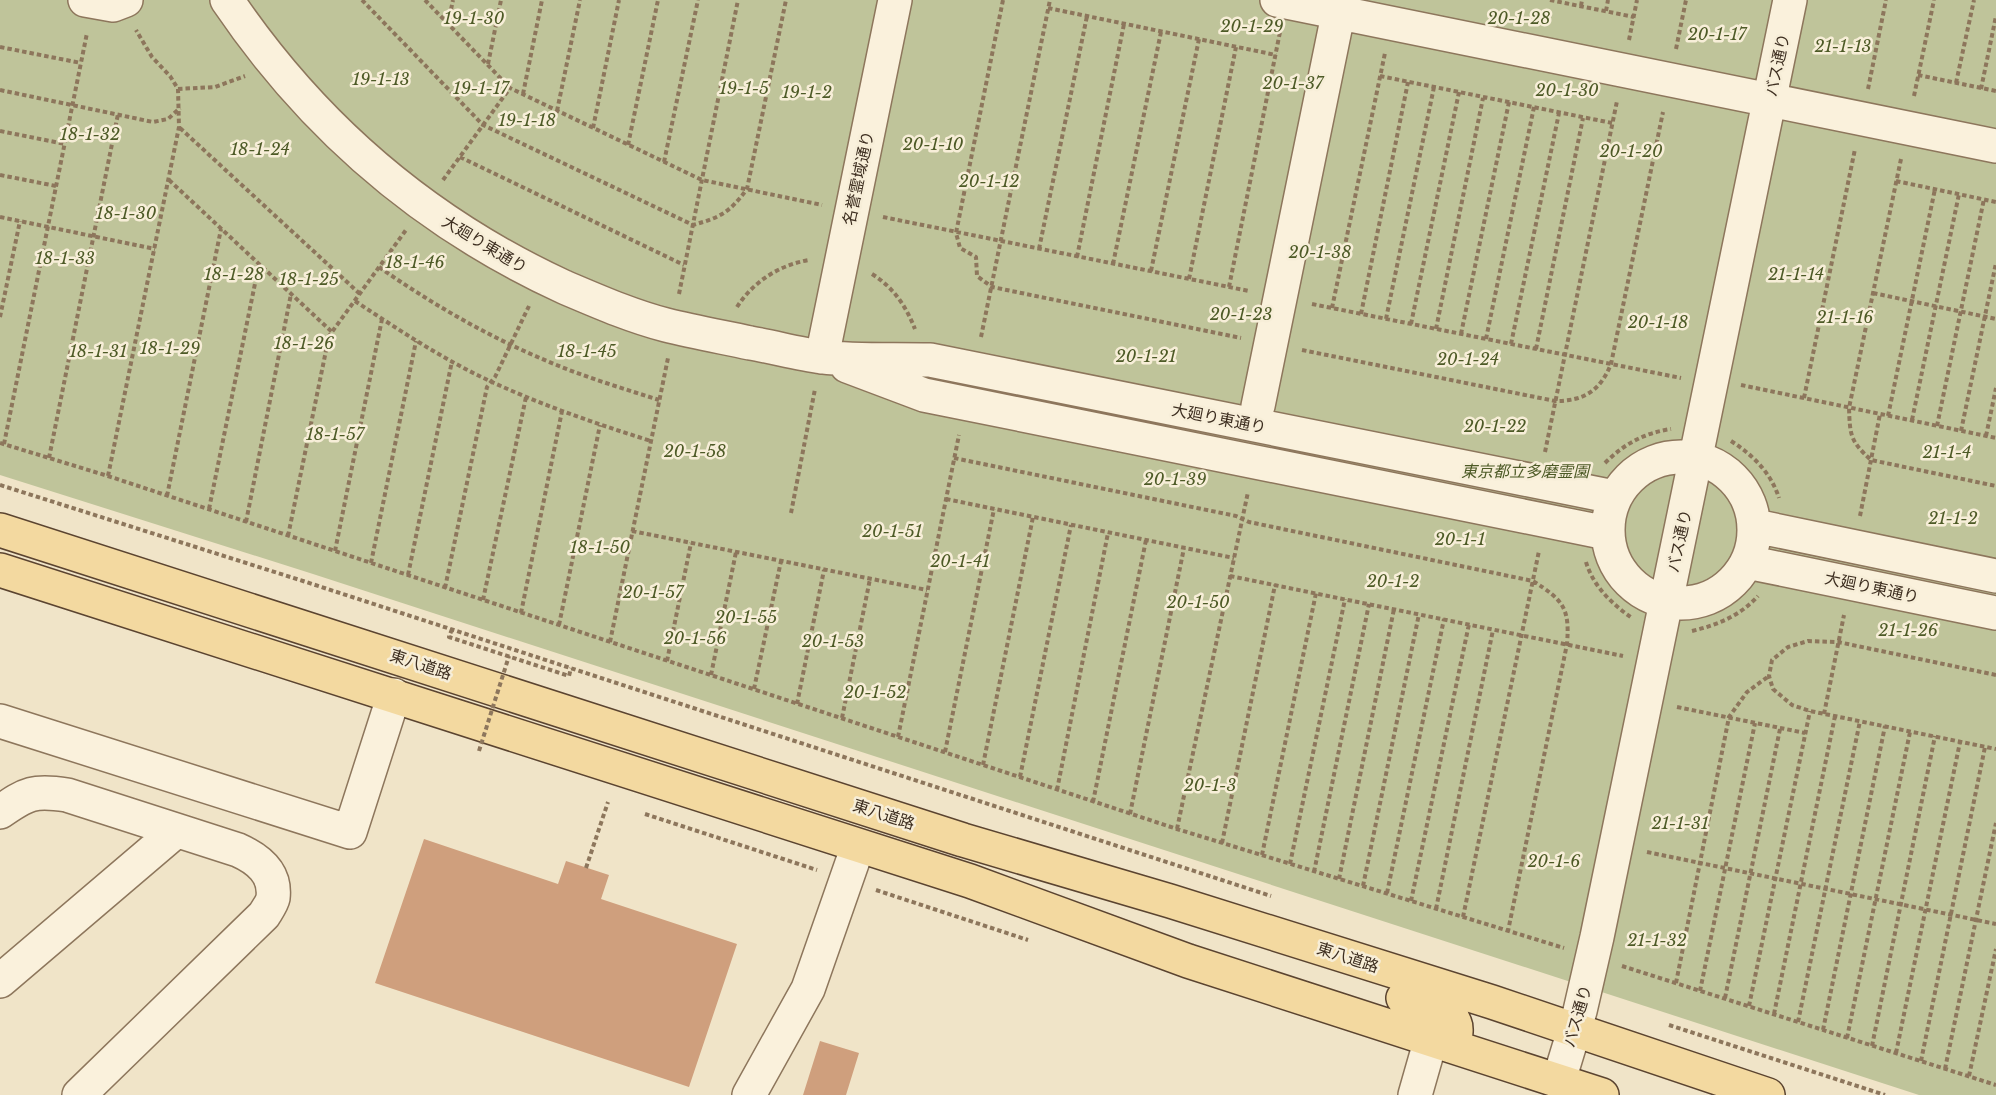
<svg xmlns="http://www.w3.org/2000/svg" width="1996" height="1095" viewBox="0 0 1996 1095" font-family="'Libre Baskerville','Noto Sans JP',serif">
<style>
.cemetery{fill:#bfc49a}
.building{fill:#cf9f7d}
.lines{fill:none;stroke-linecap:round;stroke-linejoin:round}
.minor-casing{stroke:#8d765c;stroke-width:36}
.major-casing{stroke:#5b4430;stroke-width:36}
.path{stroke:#8d765c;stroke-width:4;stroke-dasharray:4.5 3;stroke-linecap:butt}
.minor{stroke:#faf1dc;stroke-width:33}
.major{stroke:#f3d9a0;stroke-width:33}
.path-bridge{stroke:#8d765c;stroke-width:4;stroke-dasharray:4.5 3;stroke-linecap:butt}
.labels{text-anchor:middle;stroke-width:5;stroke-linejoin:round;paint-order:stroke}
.park-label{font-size:16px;font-style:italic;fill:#4d5a26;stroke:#f7eed8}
.street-label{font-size:16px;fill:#3d2e20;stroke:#f7eed8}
</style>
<rect width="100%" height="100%" fill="#f0e4c8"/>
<path class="cemetery" d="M0,0h1996v1095h-77l-1606,-521 -313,-99z"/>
<path class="building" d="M424,839l134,45 8,-23 43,14 -8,24 136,45 -48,143 -314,-104z
M820,1041l39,12 -13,42h-43z"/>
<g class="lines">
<defs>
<path id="minor" d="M85,0l28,5 13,-5
M227,0c86,127 198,223 337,287 33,14 67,29 102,38 28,7 56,12 84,18 24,4 48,11 72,14 35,4 72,2 108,3l684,137
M1277,0l719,146
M822,357l73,-357
M847,366l77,29 683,138
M1258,406l83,-406
M1608 530a73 73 0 1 1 146 0a73 73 0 1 1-146 0Z
M1755,526l241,50
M1747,562l249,51
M0,721l350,111 44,-137
M0,812c27,-19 34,-22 67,-17l171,55c20,9 38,23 35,48 -1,5 -6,12 -9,17l-185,180
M0,981l176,-150
M1559,1080l21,-69 17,-74 193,-937
M749,1095l59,-106 50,-143
M1415,1095l16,-56"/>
<path id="major" d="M0,530l963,310 207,61 322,101 276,93
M0,570l970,311 218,80 414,134
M1403,998c17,5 55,10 53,34 0,4 -3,10 -4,14"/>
</defs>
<use href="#minor" class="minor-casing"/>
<use href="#major" class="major-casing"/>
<path class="path" d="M362,0l121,125 210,100c28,-8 36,-12 54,-36l39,-189
M425,0l85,88 192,92 120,25
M1003,0l-47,233 4,15 16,9 1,19 15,11 249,51
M1550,0l84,17
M1581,6l1,-6
M1048,8l228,47
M1606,11l2,-11
M448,24l5,-24
M1629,40l8,-40
M0,47l81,16
M1676,49l10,-49
M488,64l13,-64
M1918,75l78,16
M1380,76l232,47
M1956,83l18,-83
M178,89l37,-2 30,-11
M1868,89l18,-89
M1981,89l15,-73
M0,90l153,32 15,-3 12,-11
M523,94l19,-94
M1914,96l20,-96
M557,111l23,-111
M180,128l180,166
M593,128l26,-128
M0,131l65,13
M628,145l30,-145
M460,157l224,108
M1901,159l-52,249c1,27 1,33 22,52l125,26
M664,162l34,-162
M0,175l56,11
M169,180l163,152
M443,180l67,-92
M1896,181l100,21
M0,217l155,32
M883,217l366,74
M1039,249l48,-233
M1077,257l47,-233
M1113,264l48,-232
M379,267c53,37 108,69 168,94 37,16 75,27 112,39
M1151,271l48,-232
M872,274c21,13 34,32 43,55
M1189,279l47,-232
M1229,287l51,-255
M1873,293l123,26
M679,294l59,-294
M355,301c44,29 89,59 137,81 52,24 105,42 159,59
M1312,304l369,74
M737,307c16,-25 42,-42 72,-47
M1332,308l53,-255
M1361,314l47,-232
M0,317l20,-96
M1386,319l48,-232
M1411,324l48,-232
M1436,329l47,-231
M1461,334l48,-232
M981,337l69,-337
M1486,339l48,-232
M1511,344l48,-231
M1536,349l47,-231
M1302,350l253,51c29,0 45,-10 56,-37l52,-252
M1741,385l255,53
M1804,398l51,-249
M1888,416l47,-227
M1912,420l47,-226
M1937,426l47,-227
M1961,431l35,-168
M1986,436l10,-48
M1731,441c22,14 40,32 48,57
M0,443l108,33 1069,353 387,119
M4,444l83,-411
M1545,452l72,-351
M49,458l69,-344
M954,458l282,58 13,6 284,59c30,19 37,27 34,63l-59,287
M1605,463c19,-19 39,-30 66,-34
M108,476l71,-349 -1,-38 -8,-13 -18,-19 -16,-27
M0,485l303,96 968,315
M167,496l54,-267
M946,499l288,59
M209,509l50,-245
M791,513l24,-124
M1860,516l20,-102
M246,522l45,-228
M632,531l295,59
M288,536l41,-200 77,-106
M335,551l47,-232
M1586,562c7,24 26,42 46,56
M371,563l45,-222
M408,575l44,-214
M1230,576l393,80
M445,588l42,-201 8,-10 34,-71
M483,600l43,-203
M521,613l41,-202
M559,625l41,-200
M452,629l-3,8 120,39 2,-8
M1692,631c25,-6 48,-15 66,-35
M610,642l58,-284
M667,661l24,-118
M711,675l25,-123
M1996,675l-158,-33 -30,-1 -20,6 -16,13 -3,16 4,13 19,16 18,6 186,38
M754,689l27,-128
M797,704l27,-134
M1677,707l128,26
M1824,714l20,-99
M842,718l28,-139
M898,737l61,-302
M945,752l49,-243
M983,765l50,-248
M1020,777l51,-252
M1057,790l51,-257
M1093,802l53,-262
M645,814l172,56
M1130,814l54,-266
M1177,829l71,-337
M1222,843l53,-258
M1647,852l349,72
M1262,855l54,-262
M1290,864l55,-265
M586,868l22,-66
M1314,872l55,-268
M1339,879l55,-270
M1363,886l56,-272
M876,890l152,50
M1387,893l57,-274
M1411,901l58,-277
M1436,909l57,-279
M1463,917l76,-366
M1622,966l374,119
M1676,983l53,-266 18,-25 22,-16
M1700,991l55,-268
M1725,998l55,-269
M1749,1006l61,-295
M1774,1014l61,-298
M1798,1022l62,-301
M1669,1025l216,70
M1823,1030l62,-304
M1847,1038l63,-306
M1872,1046l63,-310
M1896,1053l64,-311
M1921,1061l64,-314
M1945,1069l51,-246
M1969,1076l27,-127"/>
<use href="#minor" class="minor"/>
<use href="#major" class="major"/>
<path class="path-bridge" d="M479,751l30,-95"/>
</g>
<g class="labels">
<g class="park-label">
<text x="474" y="24">19-1-30</text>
<text x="1519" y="24">20-1-28</text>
<text x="1252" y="32">20-1-29</text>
<text x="1717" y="40">20-1-17</text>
<text x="1843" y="52">21-1-13</text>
<text x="381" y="85">19-1-13</text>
<text x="1293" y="89">20-1-37</text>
<text x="481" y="94">19-1-17</text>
<text x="744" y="94">19-1-5</text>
<text x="1567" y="96">20-1-30</text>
<text x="807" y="98">19-1-2</text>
<text x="527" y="126">19-1-18</text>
<text x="90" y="140">18-1-32</text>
<text x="933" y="150">20-1-10</text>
<text x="260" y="155">18-1-24</text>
<text x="1631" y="157">20-1-20</text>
<text x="989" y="187">20-1-12</text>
<text x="126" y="219">18-1-30</text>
<text x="1320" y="258">20-1-38</text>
<text x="65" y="264">18-1-33</text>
<text x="415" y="268">18-1-46</text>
<text x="234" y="280">18-1-28</text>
<text x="1796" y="280">21-1-14</text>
<text x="309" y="285">18-1-25</text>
<text x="1241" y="320">20-1-23</text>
<text x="1845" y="323">21-1-16</text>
<text x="1658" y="328">20-1-18</text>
<text x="304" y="349">18-1-26</text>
<text x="170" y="354">18-1-29</text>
<text x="98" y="357">18-1-31</text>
<text x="587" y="357">18-1-45</text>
<text x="1146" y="362">20-1-21</text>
<text x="1468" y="365">20-1-24</text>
<text x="1495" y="432">20-1-22</text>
<text x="335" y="440">18-1-57</text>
<text x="695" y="457">20-1-58</text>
<text x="1947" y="458">21-1-4</text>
<text x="1525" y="477">東京都立多磨霊園</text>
<text x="1175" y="485">20-1-39</text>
<text x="1953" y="524">21-1-2</text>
<text x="892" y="537">20-1-51</text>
<text x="1460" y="545">20-1-1</text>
<text x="600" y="553">18-1-50</text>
<text x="960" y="567">20-1-41</text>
<text x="1393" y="587">20-1-2</text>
<text x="653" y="598">20-1-57</text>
<text x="1198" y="608">20-1-50</text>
<text x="746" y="623">20-1-55</text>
<text x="1908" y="636">21-1-26</text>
<text x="695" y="644">20-1-56</text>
<text x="833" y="647">20-1-53</text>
<text x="875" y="698">20-1-52</text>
<text x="1210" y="791">20-1-3</text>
<text x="1680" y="829">21-1-31</text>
<text x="1554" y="867">20-1-6</text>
<text x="1657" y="946">21-1-32</text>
</g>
<g class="street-label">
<text transform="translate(1777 65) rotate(-78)" y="6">バス通り</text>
<text transform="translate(858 178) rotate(-78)" y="6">名誉霊域通り</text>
<text transform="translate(485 244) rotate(31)" y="6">大廻り東通り</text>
<text transform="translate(1219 418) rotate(11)" y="6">大廻り東通り</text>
<text transform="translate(1679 541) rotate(-78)" y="6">バス通り</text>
<text transform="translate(1872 587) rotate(12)" y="6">大廻り東通り</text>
<text transform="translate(421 664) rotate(18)" y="6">東八道路</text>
<text transform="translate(884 814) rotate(18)" y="6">東八道路</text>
<text transform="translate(1348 957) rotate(18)" y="6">東八道路</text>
<text transform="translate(1577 1016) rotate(-74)" y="6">バス通り</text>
</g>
</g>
</svg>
